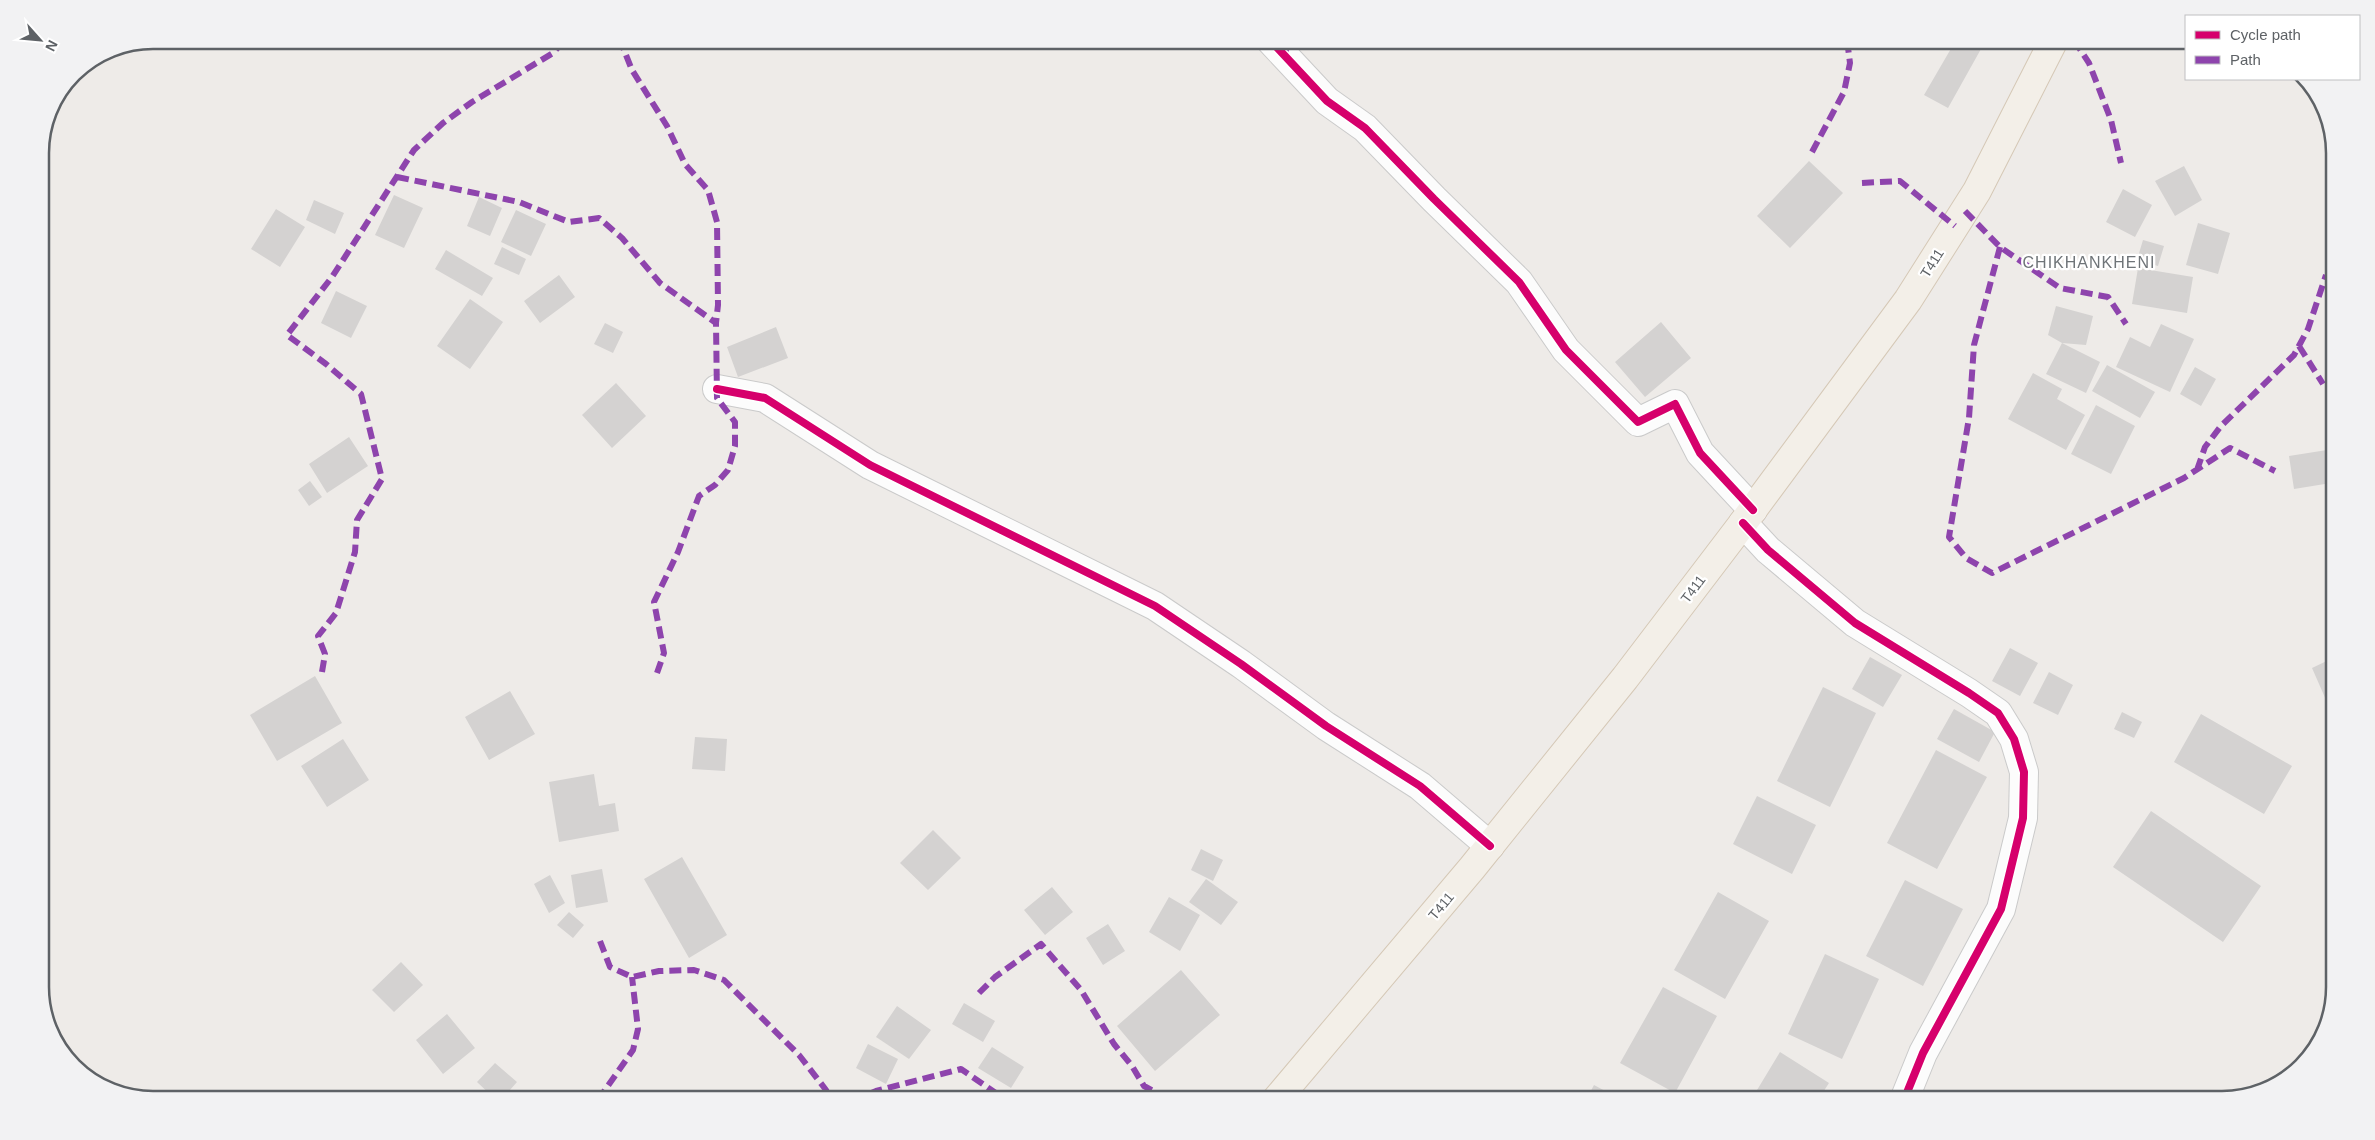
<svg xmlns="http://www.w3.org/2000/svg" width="2375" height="1140" viewBox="0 0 2375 1140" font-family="Arial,sans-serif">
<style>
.building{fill:#d4d2d1}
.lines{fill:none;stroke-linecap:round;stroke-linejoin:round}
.minor-casing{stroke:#cacaca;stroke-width:30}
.major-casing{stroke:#d5c8b6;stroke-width:30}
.minor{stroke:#fcfcfc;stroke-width:28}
.major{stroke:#f3efe8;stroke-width:28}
.quiet{stroke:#8e44ad;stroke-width:6;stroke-dasharray:12 6;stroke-linecap:butt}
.cycleway-casing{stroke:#fff;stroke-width:11}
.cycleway{stroke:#d6006c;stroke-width:8}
.labels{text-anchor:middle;stroke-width:4.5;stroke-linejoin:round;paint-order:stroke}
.street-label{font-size:14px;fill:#5e6266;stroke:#fff}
.quarter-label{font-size:16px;letter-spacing:1px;fill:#6f7478;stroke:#fff}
.rim{fill:none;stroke:#5e6266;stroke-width:2.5}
</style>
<rect width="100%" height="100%" fill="#eeebe8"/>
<path class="building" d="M1956,40h30l-38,68 -24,-13z
M1809,161l34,32 -53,55 -33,-32z
M2184,166l18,34 -27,16 -20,-35z
M2123,189l29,16 -17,32 -29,-15z
M394,195l29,13 -19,40 -29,-13z
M479,197l23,11 -12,28 -23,-10z
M314,200l30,13 -9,21 -29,-14z
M276,209l29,18 -25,40 -29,-18z
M516,210l30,14 -15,32 -30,-14z
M2198,223l32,10 -12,41 -32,-9z
M2143,240l21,6 -6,20 -21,-6z
M502,247l24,12 -7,16 -25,-11z
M446,250l47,28 -11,18 -47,-27z
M2138,268l55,9 -6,36 -55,-9z
M559,275l16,22 -35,26 -16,-22z
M336,291l31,15 -16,32 -30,-15z
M470,299l33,23 -33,47 -33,-23z
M2056,306l37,10 -7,29 -24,-2 -14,-8z
M1661,322l30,36 -46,39 -30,-35z
M605,323l18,9 -10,21 -19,-9z
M2161,324l33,15 -24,53 -54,-25 14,-30 20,10z
M776,327l12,31 -50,19 -11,-30z
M2062,343l38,19 -14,31 -40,-19z
M2107,365l48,27 -15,26 -48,-27z
M2195,367l21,12 -15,27 -21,-12z
M2033,373l29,16 -5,10 28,16 -19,35 -58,-31z
M616,383l30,33 -34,32 -30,-33z
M2096,405l39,21 -24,48 -40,-20z
M349,437l19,29 -41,27 -18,-29z
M2327,450l4,33 -37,6 -5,-33z
M310,481l12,16 -13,9 -11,-16z
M2010,648l28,15 -18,33 -28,-15z
M1870,657l32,18 -19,32 -31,-18z
M2335,657v49l-5,3 -18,-41z
M2049,672l24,13 -15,30 -25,-12z
M315,676l27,47 -65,38 -27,-46z
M1823,687l53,26 -46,94 -53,-26z
M510,691l25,43 -46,26 -24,-43z
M1954,709l41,23 -16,30 -42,-23z
M2122,712l20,10 -8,16 -20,-9z
M2201,714l91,52 -28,48 -90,-52z
M695,737l32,2 -2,32 -33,-2z
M343,739l26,41 -42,27 -26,-41z
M1936,750l51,27 -50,92 -50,-26z
M594,774l5,32 16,-3 4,28 -60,11 -10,-60z
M1757,796l59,29 -24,49 -59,-30z
M2151,811l110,75 -38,56 -110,-75z
M933,830l28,28 -33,32 -28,-27z
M1201,849l22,11 -10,21 -22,-11z
M682,857l45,78 -38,23 -45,-79z
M602,869l6,33 -32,6 -5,-33z
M550,875l15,28 -16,10 -15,-29z
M1206,879l32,23 -17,23 -32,-23z
M1905,880l58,29 -40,77 -57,-30z
M1052,887l21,25 -28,23 -21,-25z
M1718,892l51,29 -44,78 -51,-29z
M1169,897l31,18 -20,36 -31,-19z
M569,912l15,13 -11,13 -16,-13z
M1108,924l17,27 -22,14 -17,-27z
M1825,954l54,25 -37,80 -54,-25z
M401,962l22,23 -29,27 -22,-22z
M1181,970l39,45 -65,56 -38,-45z
M1663,987l54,29 -42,77 -55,-30z
M964,1003l31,18 -12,21 -31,-18z
M897,1006l34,24 -22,29 -33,-22z
M447,1014l28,34 -32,26 -27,-34z
M868,1044l30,15 -12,25 -30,-16z
M992,1047l32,20 -13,21 -33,-20z
M1780,1052l49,31 -11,17h-67z
M495,1063l22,19 -16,18h-5l-19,-18z
M1594,1085l28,15h-36z
M465,1093l8,7h-14z
M779,1094l5,6h-13z"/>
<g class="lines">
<defs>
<path id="minor" d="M1270,40l57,61 38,27 69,71 85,83 47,68 72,72 37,-18 25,49 53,57
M717,389l48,9 105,67 285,141 86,58 85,62 94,60 70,60
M1743,523l25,27 87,73 114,70 29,20 16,26 10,33 -1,46 -22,91 -78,144 -19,47"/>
<path id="major" d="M1276,1100l196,-232 153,-190 118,-155 165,-223 69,-109 77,-151"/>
</defs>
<use href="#minor" class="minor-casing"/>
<use href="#major" class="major-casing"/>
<use href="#minor" class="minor"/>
<use href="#major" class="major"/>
<path class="quiet" d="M2074,40l15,23 22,57 10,43
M1284,56l5,-16
M1812,152l32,-60 6,-29 -3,-23
M397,177l122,25 50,20 30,-4 23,20 38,45 56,40 2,-18 -1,-83 -9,-32 -23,-26 -18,-38 -35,-56 -12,-30
M1862,183l38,-2 55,45
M1965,211l35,36 60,41 48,9 18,27
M2000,247l-26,98 -5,73 -20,119 17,21 26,15 192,-95 46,-30 45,23
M2299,346l24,38
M2197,470l8,-23 16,-21 73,-71 14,-26 18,-54
M322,672l3,-18 -7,-18 18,-23 19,-61 2,-32 25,-41 -21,-85 -35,-30 -39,-29 45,-58 82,-127 29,-27 29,-21 81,-49 12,-13
M657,673l7,-20 -10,-51 24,-50 21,-56 16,-11 13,-15 7,-24v-24l-18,-24 -1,-75
M600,941l10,26 22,10 27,-6 35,-1 30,10 75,75 27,35 5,10
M979,993l16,-16 46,-33 40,46 33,54 18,22 12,20 26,14
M598,1100l35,-50 5,-21 -6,-52
M854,1100l22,-9 85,-22 45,31"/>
<defs>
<path id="cycleway" d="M1270,40l57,61 38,27 69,71 85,83 47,68 72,72 37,-18 25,49 53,57
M717,389l48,9 105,67 285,141 86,58 85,62 94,60 70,60
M1743,523l25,27 87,73 114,70 29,20 16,26 10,33 -1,46 -22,91 -78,144 -19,47"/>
</defs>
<use href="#cycleway" class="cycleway-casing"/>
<use href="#cycleway" class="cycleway"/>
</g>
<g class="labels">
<g class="street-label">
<text transform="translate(1932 263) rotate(-58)" y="5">T411</text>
<text transform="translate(1693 589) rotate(-53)" y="5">T411</text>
<text transform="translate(1441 906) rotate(-50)" y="5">T411</text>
</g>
<g class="quarter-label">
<text x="2089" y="268">CHIKHANKHENI</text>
</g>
</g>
<path d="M0 0H2375V1140H0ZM153 49H2222A104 104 0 0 1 2326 153V987A104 104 0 0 1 2222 1091H153A104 104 0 0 1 49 987V153A104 104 0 0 1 153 49Z" fill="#f2f2f3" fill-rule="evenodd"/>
<path class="rim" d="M153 49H2222A104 104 0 0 1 2326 153V987A104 104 0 0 1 2222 1091H153A104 104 0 0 1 49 987V153A104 104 0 0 1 153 49Z"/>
<rect x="2185" y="15" width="175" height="65" fill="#ffffff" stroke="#bfc0c2"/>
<rect x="2195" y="31" width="25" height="8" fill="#d6006c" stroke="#bfc0c2"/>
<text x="2230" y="40" font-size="15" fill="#5e6266">Cycle path</text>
<rect x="2195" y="56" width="25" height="8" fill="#8e44ad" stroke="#bfc0c2"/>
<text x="2230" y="65" font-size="15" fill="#5e6266">Path</text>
<g transform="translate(40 40) rotate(117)" stroke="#ffffff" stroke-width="4" paint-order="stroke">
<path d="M0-4L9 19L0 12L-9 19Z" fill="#5e6266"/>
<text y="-8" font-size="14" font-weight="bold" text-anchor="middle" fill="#5e6266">N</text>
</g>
</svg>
